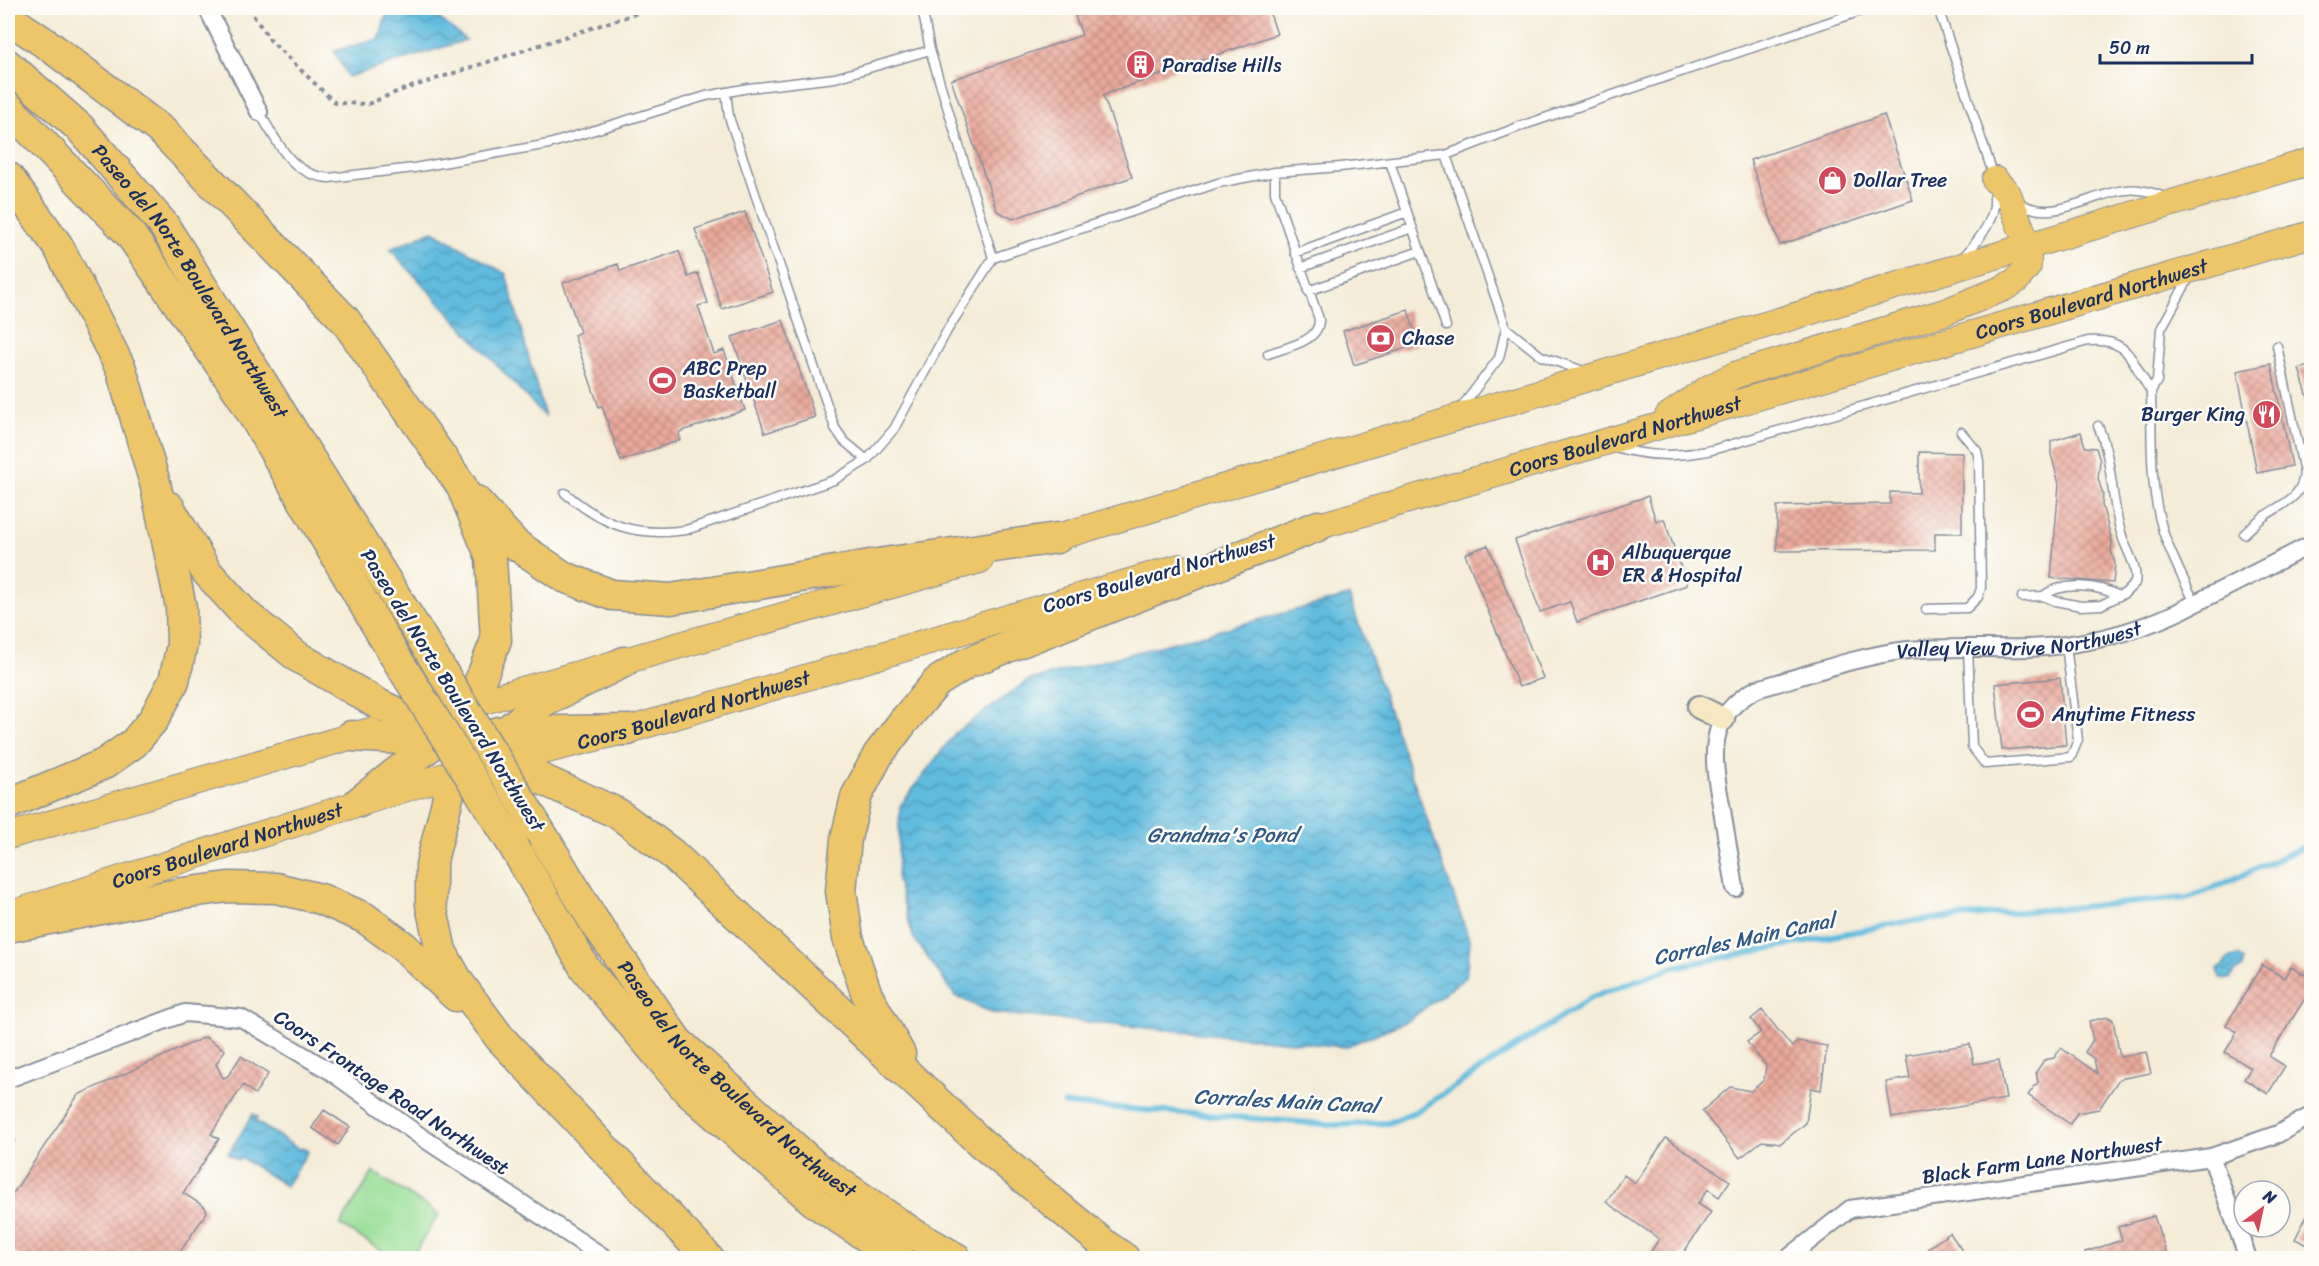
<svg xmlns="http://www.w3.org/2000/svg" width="2319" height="1266" viewBox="0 0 2319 1266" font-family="Sriracha,sans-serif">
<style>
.garden{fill:#98de97;stroke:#5a867a;stroke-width:1.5}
.water{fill:url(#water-waves);stroke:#3e759e;stroke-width:1.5}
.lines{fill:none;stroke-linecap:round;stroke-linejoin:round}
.stream{stroke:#60bbde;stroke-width:6}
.building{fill:url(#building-cross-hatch)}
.lane-casing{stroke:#888e9a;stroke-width:11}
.street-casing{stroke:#888e9a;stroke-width:20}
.secondary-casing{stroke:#888e9a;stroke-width:26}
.primary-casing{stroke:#888e9a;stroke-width:28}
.highway-casing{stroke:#888e9a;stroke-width:33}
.path{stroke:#888e9a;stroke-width:4;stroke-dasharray:4.5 4.5;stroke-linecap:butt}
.lane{stroke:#fff;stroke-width:8}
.street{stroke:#fff;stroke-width:16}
.secondary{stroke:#f7e8c3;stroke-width:22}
.primary{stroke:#ecc669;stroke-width:26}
.highway{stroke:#ecc669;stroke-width:30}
.highway-bridge-casing{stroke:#888e9a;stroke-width:33;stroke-linecap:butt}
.highway-bridge{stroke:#ecc669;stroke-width:30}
.labels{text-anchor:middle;stroke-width:5;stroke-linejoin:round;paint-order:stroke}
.poi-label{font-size:20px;fill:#1b2f5e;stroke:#fdfcf7;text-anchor:start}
.street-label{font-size:20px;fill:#1b2f5e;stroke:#fdfcf7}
.water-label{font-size:21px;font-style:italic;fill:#305984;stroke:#fdfcf7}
</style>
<defs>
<pattern id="water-waves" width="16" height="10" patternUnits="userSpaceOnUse" patternTransform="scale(1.5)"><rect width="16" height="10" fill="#60bbde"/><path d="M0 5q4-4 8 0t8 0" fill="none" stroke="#4e98b7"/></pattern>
<pattern id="building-cross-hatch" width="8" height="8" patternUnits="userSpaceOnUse" patternTransform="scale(1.5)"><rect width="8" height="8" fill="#ebaa9c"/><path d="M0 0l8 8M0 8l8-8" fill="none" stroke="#be8b82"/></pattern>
</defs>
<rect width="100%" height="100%" fill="#fdfcf7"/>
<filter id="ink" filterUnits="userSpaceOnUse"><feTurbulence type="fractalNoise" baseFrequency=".0167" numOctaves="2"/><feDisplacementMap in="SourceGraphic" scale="12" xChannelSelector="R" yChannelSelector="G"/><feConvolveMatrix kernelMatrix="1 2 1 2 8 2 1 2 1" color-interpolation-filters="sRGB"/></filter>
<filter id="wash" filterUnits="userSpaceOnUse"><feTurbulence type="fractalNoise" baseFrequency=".008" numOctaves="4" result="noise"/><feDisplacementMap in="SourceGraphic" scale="24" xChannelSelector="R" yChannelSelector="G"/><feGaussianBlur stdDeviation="1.35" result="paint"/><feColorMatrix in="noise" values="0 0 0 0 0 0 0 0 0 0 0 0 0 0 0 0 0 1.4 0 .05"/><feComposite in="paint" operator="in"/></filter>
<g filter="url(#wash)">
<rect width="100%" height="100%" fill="#f4ecd7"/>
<path class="garden" d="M373,1172l66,42 -28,44h-18l-53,-33z"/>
<path class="water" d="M388,10l42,1 36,29 -118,37 -14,-26 45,-12z
M433,231l73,43 39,143 -155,-168z
M1349,596l121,346 -4,35 -57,43 -64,27 -353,-34 -37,-17 -42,-59 -16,-57 3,-74 55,-73 72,-52z
M2238,956l5,4v8l-8,3 -5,8 -10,-1 -3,-8 8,-5 3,-6z
M253,1114l5,3 -3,4 45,29 2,-2 6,3 -22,35 -45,-28 -3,2 -10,-6z"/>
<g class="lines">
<path class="stream" d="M1065,1104l272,21 51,-2 29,-12 175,-114 82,-30 236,-46 277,-23 27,-10 98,-45"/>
</g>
<g id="blocks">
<path class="building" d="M1100,8h168l9,26 -174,61 29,82 -119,42 -16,-8 -46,-131 131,-45 -7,-19z
M1884,115l29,85 -133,45 -30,-85z
M745,212l28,80 -51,17 -27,-80z
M679,251l9,26 10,-4 10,30 -10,3 16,48 10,-4 21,60 -66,22 1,8 -59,21 -19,-55 -3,1 -25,-72 6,-3 -17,-49 55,-19 2,7z
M1408,310l11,34 -65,21 -11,-34z
M783,320l32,97 -50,16 -33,-96z
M2271,364l21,102 -35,7 -20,-102z
M2312,365v42h-1l-12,-38z
M2081,432l4,15 11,1 4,13 -2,18 5,15 -1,11 10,36 -1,9 4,14 -2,19 -62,-5 8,-94 -8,-30v-13z
M1919,452l43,1v80h-27v17l-158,1v-45l113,-2v-12l29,1z
M1648,496l8,25 8,-2 23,66 -110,37 -7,-20 -30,10 -25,-72z
M1488,545l55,133 -24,9 -54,-133z
M2060,678l6,67 -64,5 -7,-66z
M2262,965l22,13 7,-11 21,12v8l-43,69 16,10 -17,28 -24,-15 7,-11 -26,-16 12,-20 -11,-7z
M1762,1010l30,37 6,-6 29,5 -6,44 -10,-2 -5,35 -25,20 -19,-2 -22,17 -38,-47 28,-24 21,4 13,-11 2,-14 -19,-24 14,-10 -10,-13z
M2108,1017l5,3 7,37 26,-5 5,21 -32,6 -20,30 -22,4 -7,11 -42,-29 10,-13 -2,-10 8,-12 10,-2 7,-10 36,25 -3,-14 -9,-7 8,-12 -4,-19z
M205,1037l20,13 -9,14 7,14 5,-2 13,-20 27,18 -13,20 -12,-9 -32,49 8,5 -36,54 22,14 2,5 -31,46h-153l-15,-10v-47l70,-106z
M1970,1044l4,20 25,-4 7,39 -114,19 -6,-36 24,-4 -4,-23z
M324,1110l26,17 -12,18 -26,-17z
M1666,1138l64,43 -11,16 -11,-8 -10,15 13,8 -31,46h-22l-8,-5 9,-14 -53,-37 18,-27 11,8z
M2312,1206v41l-17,-8z
M2154,1216l14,42h-81l-2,-6 37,-12 -4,-13z
M1950,1233l17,25h-32l-7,-10z"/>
</g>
</g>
<g filter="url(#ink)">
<use href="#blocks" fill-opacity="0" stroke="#888e9a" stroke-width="1.5"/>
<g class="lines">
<defs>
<path id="lane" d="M922,8l8,42 63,208
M1938,8l57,172c-1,8 -1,17 -1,25 -2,19 -19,40 -32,53
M726,92l3,25 106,311 9,13 23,19
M259,112c19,30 31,63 70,66l85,-10 135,-24 157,-48 43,-8 86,-10 95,-28
M1446,155l60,173 -7,30 -39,51
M1390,162l56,164
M2019,202c32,23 73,-9 107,-12 14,-2 29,3 41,8
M1295,253l112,-41
M1300,268l112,-40
M2190,276l-29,53 -4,52 -6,10c1,47 -2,95 12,140 8,25 21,49 32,72
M1308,291l112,-40
M1506,328l35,28 45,16
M1268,354c18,-7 52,-12 51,-35l-44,-126v-21
M1615,447c33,10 63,10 97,3l376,-109c44,-4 43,23 63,50
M565,493c39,33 71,44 121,37l148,-50 33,-20 27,-31 54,-100 45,-71 225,-75 57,-11 65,-5 106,-12 75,-29 349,-118
M2244,534c7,-6 14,-14 22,-19 18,-12 37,-18 38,-43l-27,-126
M2043,596c19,-15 56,-11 76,0
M2022,597l21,-1 12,5 26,5 20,-1 24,-12 10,-10c3,-16 -7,-30 -12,-44 -13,-37 -9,-77 -25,-113
M1926,609l41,-1 11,-11 3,-9 -2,-127 -2,-10 -16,-19
M1968,648l4,99 13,17 86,-7 7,-17 -12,-95
M8,1141l2,-1"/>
<g id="street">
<path d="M207,8l52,104"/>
<path id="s1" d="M1735,888c-4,-26 -9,-52 -13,-78 -9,-49 -19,-94 35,-121 50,-14 100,-33 151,-39 40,-4 80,-1 120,-2 52,-2 103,-14 150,-36l134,-68"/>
<path d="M8,1079l177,-66 56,5 89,53 90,65 185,122"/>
<path d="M2211,1157l37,101"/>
<path d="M1788,1258l62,-49 361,-52 67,-23 34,-19"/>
</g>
<path id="secondary" d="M1699,707l24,12"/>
<g id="primary">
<path d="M1668,416l41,-28 26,-13 210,-63 59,-24 12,-7 12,-15v-20l-20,-52 -13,-14"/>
<path id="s2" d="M1299,532l1013,-298"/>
<path d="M1038,543l1274,-382"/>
<path d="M455,709l525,-149"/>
<path d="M8,836l362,-105"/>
<path id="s3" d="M8,915l446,-142 174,-43 552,-163"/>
</g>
<g id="highway">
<path d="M8,18l40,27 114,86 183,189 116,165 30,72 5,83 -25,64 -22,27 -90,71"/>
<path id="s4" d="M8,65l72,63 83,96 258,413"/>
<path d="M8,107l122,127 110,159 153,260"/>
<path d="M8,177l50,69 63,123 34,114 26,124 1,38 -8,36 -20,38 -20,24 -30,21 -96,40"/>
<path d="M476,501l39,43 49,33 48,18 59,4 199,-34 187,-27"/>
<path d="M169,507l37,64 39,43 53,43 82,48 32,15 36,11"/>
<path d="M624,662l-80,39 -90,72 -23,92v40l10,46 18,32 41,55 208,220"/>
<path d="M499,732l129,-2"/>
<path d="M351,736l85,5 45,11 136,61 54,40 309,289 125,103 19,13"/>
<path id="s5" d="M544,838l48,80 85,123 138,125 99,68 42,24"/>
<path d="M512,843l73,125 103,123 128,112 83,55"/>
<path d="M8,927l175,-34 45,-6 48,1 45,11 44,19 38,28 53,50"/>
<path d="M900,1054l-33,-59 -19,-57 -7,-47 5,-52 10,-42 22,-42 25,-33 34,-40 30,-19 351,-137"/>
</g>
</defs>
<use href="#lane" class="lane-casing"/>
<use href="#street" class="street-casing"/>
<use href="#secondary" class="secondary-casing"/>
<use href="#primary" class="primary-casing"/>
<use href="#highway" class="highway-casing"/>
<path class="path" d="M248,8l23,33 64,62 33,1 31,-13 254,-83"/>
<use href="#lane" class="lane"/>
<use href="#street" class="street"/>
<use href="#secondary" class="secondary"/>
<use href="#primary" class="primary"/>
<use href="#highway" class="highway"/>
<defs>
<path id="highway-bridge" d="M421,637l123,201
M393,653l119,190"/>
</defs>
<use href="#highway-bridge" class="highway-bridge-casing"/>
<use href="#highway-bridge" class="highway-bridge"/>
</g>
</g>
<defs>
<symbol id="building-disc" viewBox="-11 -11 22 22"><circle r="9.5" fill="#d1495b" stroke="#fdfcf7"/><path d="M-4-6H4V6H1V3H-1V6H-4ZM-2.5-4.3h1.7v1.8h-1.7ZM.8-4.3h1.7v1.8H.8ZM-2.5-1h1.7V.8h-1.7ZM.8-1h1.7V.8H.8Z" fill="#fff"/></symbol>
<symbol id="shop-disc" viewBox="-11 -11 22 22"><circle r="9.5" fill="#d1495b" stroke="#fdfcf7"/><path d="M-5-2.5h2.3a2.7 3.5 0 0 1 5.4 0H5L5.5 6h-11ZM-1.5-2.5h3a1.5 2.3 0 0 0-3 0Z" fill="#fff"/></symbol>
<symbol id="bank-disc" viewBox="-11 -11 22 22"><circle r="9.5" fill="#d1495b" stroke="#fdfcf7"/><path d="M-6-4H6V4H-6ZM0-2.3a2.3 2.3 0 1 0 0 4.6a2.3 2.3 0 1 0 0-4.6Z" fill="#fff"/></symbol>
<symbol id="stadium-disc" viewBox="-11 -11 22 22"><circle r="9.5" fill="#d1495b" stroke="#fdfcf7"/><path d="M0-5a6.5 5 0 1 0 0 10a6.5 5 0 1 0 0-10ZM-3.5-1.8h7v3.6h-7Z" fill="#fff"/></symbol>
<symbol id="restaurant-disc" viewBox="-11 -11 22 22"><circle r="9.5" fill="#d1495b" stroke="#fdfcf7"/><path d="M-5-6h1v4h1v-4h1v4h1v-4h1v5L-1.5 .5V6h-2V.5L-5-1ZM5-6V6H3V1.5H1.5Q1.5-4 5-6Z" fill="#fff"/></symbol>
<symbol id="hospital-disc" viewBox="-11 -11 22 22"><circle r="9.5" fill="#d1495b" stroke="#fdfcf7"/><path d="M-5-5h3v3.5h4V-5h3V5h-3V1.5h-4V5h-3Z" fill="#fff"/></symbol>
</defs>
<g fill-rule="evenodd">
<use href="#building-disc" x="1124" y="48" width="33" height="33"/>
<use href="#shop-disc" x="1816" y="164" width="33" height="33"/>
<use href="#bank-disc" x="1364" y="322" width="33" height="33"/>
<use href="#stadium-disc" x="646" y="364" width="33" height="33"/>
<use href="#restaurant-disc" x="2250" y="398" width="33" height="33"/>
<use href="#hospital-disc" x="1584" y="546" width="33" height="33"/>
<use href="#stadium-disc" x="2014" y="698" width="33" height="33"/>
</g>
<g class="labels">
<g class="poi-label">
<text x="1162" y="72">Paradise Hills</text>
<text x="1853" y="187">Dollar Tree</text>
<text x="1402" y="345">Chase</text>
<text x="683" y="375">ABC Prep<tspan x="683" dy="23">Basketball</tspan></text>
<text x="2245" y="421" text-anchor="end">Burger King</text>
<text x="1622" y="559">Albuquerque<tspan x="1622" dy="23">ER &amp; Hospital</tspan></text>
<text x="2052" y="721">Anytime Fitness</text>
</g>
<g class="street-label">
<text dy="7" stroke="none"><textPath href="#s4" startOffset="285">Paseo del Norte Boulevard Northwest</textPath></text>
<text dy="7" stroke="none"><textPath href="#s2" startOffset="826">Coors Boulevard Northwest</textPath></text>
<text dy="7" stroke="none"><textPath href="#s2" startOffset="340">Coors Boulevard Northwest</textPath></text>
<text transform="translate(1159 573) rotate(-16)" y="7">Coors Boulevard Northwest</text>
<text dy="7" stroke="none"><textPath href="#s1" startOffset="486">Valley View Drive Northwest</textPath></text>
<text transform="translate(453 690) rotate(58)" y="7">Paseo del Norte Boulevard Northwest</text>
<text dy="7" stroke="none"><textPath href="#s3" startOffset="716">Coors Boulevard Northwest</textPath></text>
<text dy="7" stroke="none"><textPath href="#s3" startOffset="230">Coors Boulevard Northwest</textPath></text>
<text dy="7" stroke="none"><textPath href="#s5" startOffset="312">Paseo del Norte Boulevard Northwest</textPath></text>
<text transform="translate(392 1092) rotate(34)" y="7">Coors Frontage Road Northwest</text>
<text transform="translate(2042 1160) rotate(-8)" y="7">Black Farm Lane Northwest</text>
</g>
<g class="water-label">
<text x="1222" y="842">Grandma's Pond</text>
<text transform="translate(1744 939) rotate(-12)" y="7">Corrales Main Canal</text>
<text transform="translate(1286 1101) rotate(3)" y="7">Corrales Main Canal</text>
</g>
</g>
<rect width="2319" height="1266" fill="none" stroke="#fdfcf7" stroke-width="30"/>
<g transform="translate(2262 1209) rotate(33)"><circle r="28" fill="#fdfcf7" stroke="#a3aaba" stroke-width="1.5"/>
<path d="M0-4.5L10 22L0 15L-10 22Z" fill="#d1495b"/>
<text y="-9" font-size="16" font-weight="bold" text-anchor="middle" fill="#1b2f5e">N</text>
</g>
<path d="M2100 54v9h152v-9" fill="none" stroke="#1b2f5e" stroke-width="3"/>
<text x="2109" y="54" font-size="18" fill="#1b2f5e" stroke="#fdfcf7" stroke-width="4.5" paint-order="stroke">50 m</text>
</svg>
